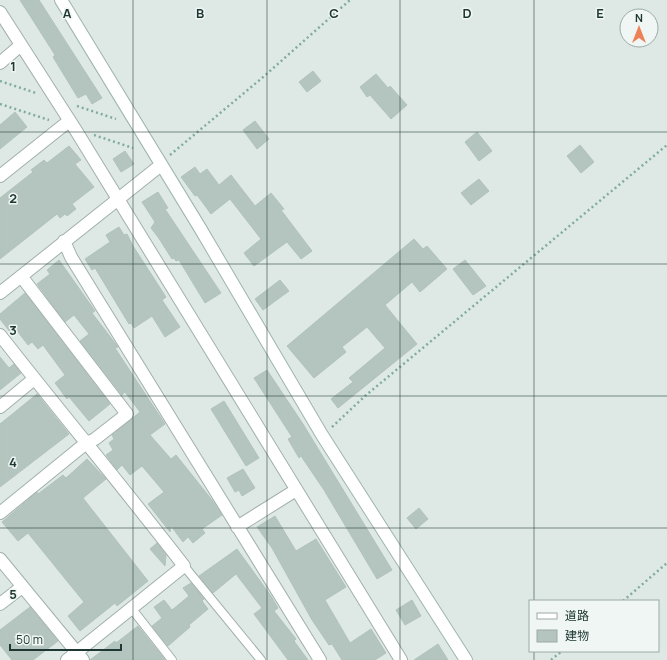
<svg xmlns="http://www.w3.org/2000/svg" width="667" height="660" viewBox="0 0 667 660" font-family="Manrope,'Noto Sans JP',sans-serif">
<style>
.building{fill:#b4c4be;stroke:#b1c3bc}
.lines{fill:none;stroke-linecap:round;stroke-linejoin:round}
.lane-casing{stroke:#a1b0ac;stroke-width:10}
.street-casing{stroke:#a1b0ac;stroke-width:14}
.secondary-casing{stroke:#9eb5ad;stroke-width:14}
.path{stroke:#80aca0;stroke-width:2.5;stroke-dasharray:2 3;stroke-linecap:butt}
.lane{stroke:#fff;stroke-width:8}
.street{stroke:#fff;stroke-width:12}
.secondary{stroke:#fff;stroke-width:12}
.grid{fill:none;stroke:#203833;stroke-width:1;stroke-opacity:0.55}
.grid-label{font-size:13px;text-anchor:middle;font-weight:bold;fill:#203833;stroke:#eff6f3;stroke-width:3;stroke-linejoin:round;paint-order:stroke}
</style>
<rect width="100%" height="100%" fill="#dee9e5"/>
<path class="building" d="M20,0h19l63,98 -10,6 -6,-10 -8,4 -25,-41 2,-2z
M313,71l8,10 -14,11 -8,-10z
M376,74l12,14 2,-2 17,19 -16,14 -21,-24 -3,2 -7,-10z
M15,112l12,15 -27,22v-24z
M255,121l14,18 -12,10 -14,-19z
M477,132l15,19 -13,10 -14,-19z
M580,145l14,17 -13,11 -14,-17z
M69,146l12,14 -6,4 19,23 -22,17 4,5 -9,7 -2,-2 -5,4 -3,-4 -57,45v-61l33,-26 -2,-2 13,-10 3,3z
M125,151l9,13 -13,8 -8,-13z
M195,167l5,7 7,-5 12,16 12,-10 24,31 16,-13 13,16 -3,1 31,41 -11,8 -14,-17 -33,24 -10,-13 17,-14 -31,-40 -19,15 -14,-19 -2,1 -14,-19z
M479,179l10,12 -18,14 -10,-12z
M158,192l10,16 -3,1 56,84 -16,10 -26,-43 -3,1 -2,-3 -2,1 -14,-22 -7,-9 4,-6 -13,-20z
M119,227l5,8 3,-1 6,12 33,51 -4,3 18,27 -15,10 -13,-21 -18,12 -3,-5 -2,1 -34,-56 -3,2 -7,-11 25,-17 -4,-7z
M414,239l9,10 4,-3 20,23 -27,23 -8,-10 -27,23 32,39 -79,64 -7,-9 22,-17 -4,-4 36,-30 -18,-21 -25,20 4,5 -32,26 -27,-32z
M59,260l36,51 -3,2 26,34 -3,1 50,76 -15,11 21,24 5,-4 36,45 10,15 -20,14 3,4 -12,10 -5,-6 -5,5 -12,-16 -1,6 -22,-28 16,-12 -22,-26 -12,9 -8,-10 -5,5 -11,-15 7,-5 -4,-7 5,-4 -2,-4 28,-23 -15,-20 -3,3 -42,-54 9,-7 -15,-19 -9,7 -28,-38 13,-10 -3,-4z
M465,260l21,26 -13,9 -20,-26z
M280,280l9,11 -26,19 -8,-11z
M25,293l85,111 -21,17 -20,-24 -2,2 -12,-16 10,-8 -22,-30 -5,4 -6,-7 -4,3 -13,-17 -5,4 -10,-13v-5z
M0,357l9,11 5,-4 7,9 -21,17z
M267,370l36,54 89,146 -15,9 -53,-89 -23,-34 -2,2 -11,-19 4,-2 -38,-59z
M37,394l32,40 -69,53v-63z
M224,401l35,57 -13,8 -35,-57z
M87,459l19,20 -23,19 65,83 -31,25 -2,-3 -35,28 -12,-15 16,-14 -56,-69 -10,8 -16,-19 35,-30 1,2 25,-19 3,3z
M243,469l12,19 -13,8 -3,-6 -4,2 -8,-14z
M419,508l9,11 -12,10 -9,-11z
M275,516l21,35 20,-12 30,48 -21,13 25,43 21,-14 15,24 -11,7h-33l-10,-16 -3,1 -17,-25 -40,-72 -15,-21z
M157,543l9,12 -1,11 -15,-17z
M237,549l34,47 7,12 -4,3 22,28 -2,2 14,19h-20l-34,-46 8,-6 -26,-34 -23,19 -14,-17z
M191,583l13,16 -2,2 6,8 -19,16 1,2 -22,19 -16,-20 10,-8 -8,-11 10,-7 8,10 17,-14 -6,-8z
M412,600l9,16 -16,9 -9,-15z
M30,607l28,34 -25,19h-21l-12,-15v-15z
M138,626l27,34h-75l25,-19 1,2z
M438,644l10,16h-34z"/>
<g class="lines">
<defs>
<path id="lane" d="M184,566l77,94
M132,609l40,51"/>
<path id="street" d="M0,12l75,117 326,531
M0,63l21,-18
M0,176l69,-55
M64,241l7,16 249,403
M0,293l161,-128
M0,335c61,78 124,153 184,231l-117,94
M0,407l34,-28
M0,513l85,-69 10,-5 32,-25 -106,-138
M237,527l59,-37
M0,559l83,101
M0,604l22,-17"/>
<path id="secondary" d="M61,0l139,228 122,207 144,225"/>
</defs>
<use href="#lane" class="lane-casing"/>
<use href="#street" class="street-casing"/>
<use href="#secondary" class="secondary-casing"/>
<path class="path" d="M0,81l36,12
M0,104l49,16
M77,106l39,13
M94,135l39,13
M170,155l92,-77 88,-78
M332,427l33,-31 302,-251
M623,601l44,-38
M551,660l11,-9"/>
<use href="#lane" class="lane"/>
<use href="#street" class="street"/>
<use href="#secondary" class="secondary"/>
</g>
<path class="grid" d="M133,0v660M267,0v660M400,0v660M534,0v601M0,132h667M0,264h667M0,396h667M0,528h667M534,651v9"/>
<g class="grid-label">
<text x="67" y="18">A</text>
<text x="200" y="18">B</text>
<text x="334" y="18">C</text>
<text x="467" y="18">D</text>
<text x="600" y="18">E</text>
<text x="13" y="71">1</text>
<text x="13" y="203">2</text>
<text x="13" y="335">3</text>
<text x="13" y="467">4</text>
<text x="13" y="599">5</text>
</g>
<rect x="529" y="600" width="130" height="52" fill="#eff6f3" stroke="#9caaa6"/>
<rect x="537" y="613" width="20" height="6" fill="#ffffff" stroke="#9caaa6"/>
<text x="565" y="620" font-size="12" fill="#203833">道路</text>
<rect x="537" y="630" width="20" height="12" fill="#b4c4be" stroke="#9caaa6"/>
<text x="565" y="640" font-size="12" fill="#203833">建物</text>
<g transform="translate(639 28)"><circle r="19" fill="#eff6f3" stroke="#9caaa6"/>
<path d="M0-3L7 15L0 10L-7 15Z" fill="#ed8259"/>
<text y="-6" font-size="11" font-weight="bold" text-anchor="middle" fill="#203833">N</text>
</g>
<path d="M10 644v6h111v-6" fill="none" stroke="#203833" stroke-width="2"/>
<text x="16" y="644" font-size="12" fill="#203833" stroke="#eff6f3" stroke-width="3" paint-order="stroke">50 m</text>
</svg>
